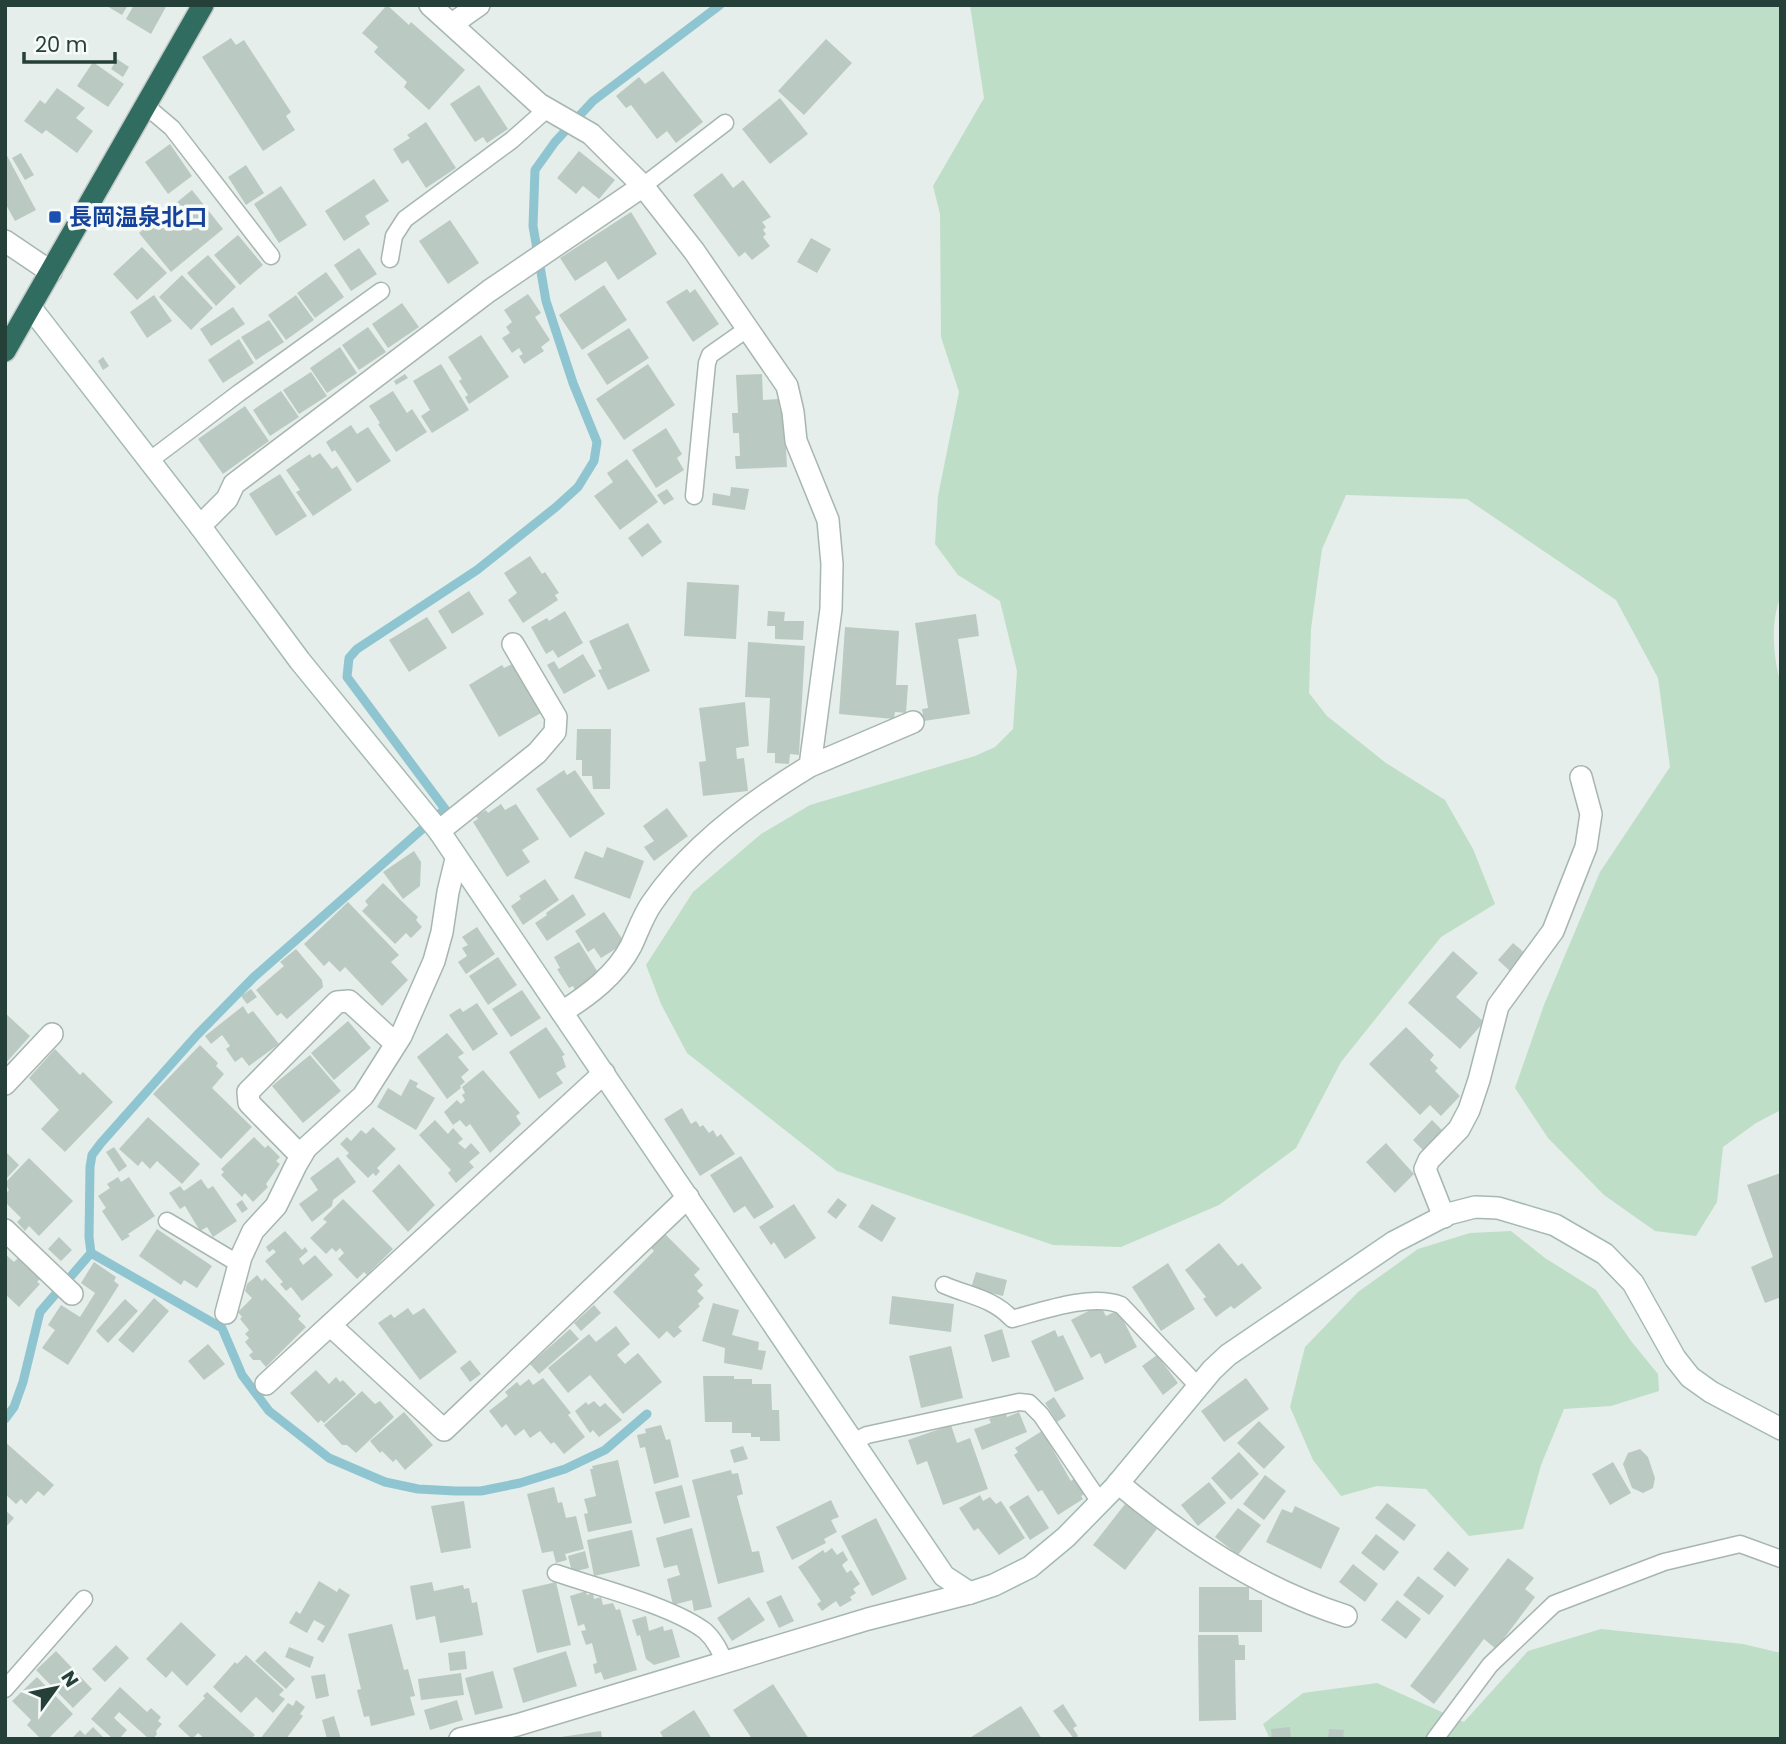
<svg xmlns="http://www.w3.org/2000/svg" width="1786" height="1744" viewBox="0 0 1786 1744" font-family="Poppins,'Noto Sans JP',sans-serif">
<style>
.green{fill:#bfdec8}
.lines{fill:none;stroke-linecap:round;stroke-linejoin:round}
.stream{stroke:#8fc5d1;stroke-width:9}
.building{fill:#bbc9c3}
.lane-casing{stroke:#a7b6b1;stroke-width:19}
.street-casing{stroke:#a7b6b1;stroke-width:24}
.secondary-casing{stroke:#a4bab3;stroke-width:24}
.highway-casing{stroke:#c2cac8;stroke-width:24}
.lane{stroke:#fff;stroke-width:16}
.street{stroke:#fff;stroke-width:21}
.secondary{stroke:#fff;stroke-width:21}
.highway{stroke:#316c61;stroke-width:21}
.transit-dot{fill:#1a4fb4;stroke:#f6faf8;stroke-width:2.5}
.labels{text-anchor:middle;stroke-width:7;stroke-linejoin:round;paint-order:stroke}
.transit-label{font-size:23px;font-weight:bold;fill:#164399;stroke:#f6faf8;text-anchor:start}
</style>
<rect width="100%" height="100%" fill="#e5eeea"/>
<path class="green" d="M970,5h811v591c-11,25 -8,62 0,88v426l-25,13 -33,24 -6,55 -21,34 -41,-5 -51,-36 -56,-57 -33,-50 29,-83 56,-133 70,-105 -12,-89 -42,-78 -149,-101 -121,-4 -24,54 -11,80 -2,64 18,23 59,47 59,37 28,49 22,55 -54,33 -100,125 -45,86 -77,57 -98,42 -68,-2 -216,-74 -150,-118 -26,-49 -15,-39 47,-73 68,-58 49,-29 165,-49 20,-9 18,-18 4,-58 -17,-70 -42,-26 -23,-31 3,-48 21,-104 -18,-55 -1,-123 -7,-28 51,-88z
M1511,1231l34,27 51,32 35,51 27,33 1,17 -48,15 -47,3 -23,56 -18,64 -54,7 -43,-47 -49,-3 -36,10 -28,-36 -23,-53 15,-60 53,-55 60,-43 52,-16z
M1601,1629l142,15 38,9v86h-511l-7,-15 40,-31 74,-10 87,39 64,-71z"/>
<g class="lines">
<path class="stream" d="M91,1253l131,75 20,47 27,36 60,47 56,24 33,7 37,2h26l39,-8 45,-14 40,-19 42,-36
M5,1419l9,-12 9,-25 17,-70 51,-59 -2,-16 1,-70 2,-12 9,-12 96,-108 57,-58 191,-168 -98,-132 2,-19 8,-9 120,-79 79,-63 22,-20 16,-26 3,-19 -24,-59 -27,-82 -13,-75 2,-56 20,-28 38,-41 127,-96"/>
</g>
<path class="building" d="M105,5h23l-6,10z
M134,5h33l-16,29 -25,-15z
M387,5l22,20 2,-3 54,48 -36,40 -25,-23 3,-5 -33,-30 4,-5 -16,-14z
M231,38l5,7 8,-5 47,72 -5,4 9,14 -32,21 -61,-94z
M826,39l26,24 -48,52 -26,-24z
M117,59l12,8 -6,10 -12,-8z
M93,62l31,22 -16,23 -31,-21z
M663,71l40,51 -27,21 -9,-12 -10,8 -26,-34 -5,3 -10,-12 23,-19 6,7z
M479,85l29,44 -21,14 -4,-6 -8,5 -25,-38z
M57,88l28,20 -9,10 17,13 -16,22 -31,-23 -4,4 -18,-13 16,-21 5,4z
M780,98l28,36 -38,30 -28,-35z
M426,122l30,46 -30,20 -18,-28 -6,4 -9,-15 17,-11 -3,-3z
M170,144l22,32 -24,18 -23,-32z
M579,151l36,29 -16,19 -16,-13 -7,8 -19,-16z
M5,152l31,58 -21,11 -10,-18z
M21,153l13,22 -9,5 -13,-22z
M246,165l18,28 -18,12 -18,-28z
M722,173l11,15 10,-8 28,37 -9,5 4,5 -3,3 3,4 -3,3 7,9 -18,14 -7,-8 -6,5 -46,-62z
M374,179l15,22 -24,15 5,8 -26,17 -19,-30z
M281,186l26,39 -28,18 -25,-39z
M192,190l31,39 -52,43 -32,-39z
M631,212l26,42 -39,26 -12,-19 -31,20 -15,-23z
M450,220l29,43 -31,21 -29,-43z
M238,235l25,30 -23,20 -26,-30z
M811,238l20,11 -14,24 -20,-11z
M142,247l25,26 -30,27 -24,-26z
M359,248l18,26 -26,17 -17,-26z
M208,255l28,32 -20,19 -29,-33z
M326,272l18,25 -29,21 -18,-25z
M182,275l31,33 -22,22 -32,-33z
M604,285l23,35 -45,30 -23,-35z
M687,289l3,4 5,-4 24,35 -26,18 -27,-40z
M528,294l13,19 -6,4 15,23 -9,7 3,4 -20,13 -5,-8 4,-2 -4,-6 -7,5 -10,-15 8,-5 -4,-6 6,-5 -8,-12z
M154,295l18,26 -25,17 -17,-26z
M296,295l18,25 -28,20 -18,-25z
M402,303l17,24 -31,21 -16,-24z
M233,307l12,17 -34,22 -11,-17z
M269,320l15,22 -28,18 -15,-23z
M368,327l18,25 -27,18 -17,-25z
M629,328l20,30 -42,27 -20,-31z
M481,335l28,42 -40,27 -4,-7 3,-2 -9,-14 3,-2 -14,-22z
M239,339l15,24 -31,20 -15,-23z
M340,347l17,26 -30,20 -17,-25z
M103,357l6,9 -6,4 -5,-9z
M441,364l28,46 -37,23 -11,-17 9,-6 -17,-29z
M648,364l27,41 -51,35 -28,-41z
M311,372l16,24 -28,18 -16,-24z
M405,374l3,4 -12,7 -2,-4z
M762,374l1,26 16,-1 1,11 4,1 3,56 -51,2 -1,-13h5l-1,-23h-6l-1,-20h6l-2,-38z
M281,391l18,26 -29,19 -17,-26z
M393,391l14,22 5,-4 15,23 -31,20 -18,-28 2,-1 -11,-17z
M245,406l24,35 -46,33 -25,-35z
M351,425l6,9 11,-7 23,34 -34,22 -22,-33 -3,2 -6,-10z
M666,428l16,26 -5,4 7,12 -28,18 -24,-38z
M320,453l12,16 5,-3 15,24 -39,26 -17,-24 4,-2 -14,-20 24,-16 2,4z
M627,459l31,43 -38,28 -26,-34 19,-14 -6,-9z
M280,474l27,42 -31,20 -27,-42z
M731,487l18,2 -4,21 -33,-5 1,-12 17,3z
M667,489l7,10 -10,6 -7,-10z
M648,523l14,19 -20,15 -14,-19z
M530,556l12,18 3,-2 14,21 -4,2 3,5 -35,23 -15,-23 9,-7 -13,-20z
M687,582l52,3 -3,54 -52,-3z
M469,591l15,23 -32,20 -14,-23z
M565,611l18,32 -25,15 -5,-8 -7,4 -15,-27 16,-9 2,3z
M768,611l17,1 -1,9h20l-1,19 -28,-1v-13h-8z
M976,614l3,22 -21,3 12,75 -46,7 -2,-12 6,-1 -13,-85z
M427,617l20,31 -38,24 -20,-32z
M628,623l22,48 -42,19 -10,-20 4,-1 -13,-28z
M845,627l54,4 -3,54h12l-2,28 -11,-1 -1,7 -55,-5z
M748,642l57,4 -6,109 -9,-1 -1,10 -14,-1v-10h-8l3,-55 -25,-1z
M583,654l13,22 -32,18 -17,-29 7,-4 5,8z
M512,664l29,49 -42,24 -30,-52 33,-20 2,3z
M745,702l4,44 -13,2 1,11 7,-1 4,33 -45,5 -4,-34 7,-1 -7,-53z
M577,729h34l-1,60h-17l-1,-13h-10v-16h-6z
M564,770l3,5 8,-5 30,44 -35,24 -34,-49z
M501,804l4,6 11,-6 23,35 -17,11 8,12 -23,15 -34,-55 5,-3 -2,-3 10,-6 2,3z
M667,808l21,28 -34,25 -10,-14 10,-6 -11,-15z
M607,847l37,14 -14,38 -56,-21 11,-27 18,7z
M414,851l7,11 -1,24 -17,13 -20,-27z
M545,879l14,21 -36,25 -12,-19 10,-7 -2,-3z
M383,883l35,34 -2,3 6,7 -11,11 -5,-5 -11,11 -33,-33 6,-6 -3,-4z
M573,894l13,21 -39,26 -12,-18 12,-8 -1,-2z
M348,902l51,53 -8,7 17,18 -26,26 -37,-39 -5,5 -11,-11 -5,5 -20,-22z
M604,912l21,31 -24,15 -7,-10 -6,4 -13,-21z
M477,927l18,27 -29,20 -8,-12 9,-6 -5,-8 6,-3 -6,-8z
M579,942l20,32 -24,16 -2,-4 -4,2 -12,-19 3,-1 -6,-11z
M1513,943l13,11 -15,18 -13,-12z
M296,949l26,31 1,7 -36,32 -6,-6 -4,3 -21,-26 28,-24 -4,-4z
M1453,951l25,22 -22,24 28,25 -24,27 -52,-46z
M498,957l19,28 -29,20 -19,-29z
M251,989l6,8 -10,7 -6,-8z
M522,990l19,28 -30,19 -19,-28z
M477,1003l21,31 -25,17 -24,-36 11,-7 3,4z
M243,1006l5,8 5,-3 26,33 -30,22 -7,-9 -7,5 -9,-13 4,-3 -8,-11 -11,9 -6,-8z
M5,1013l25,23 -25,28z
M348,1021l23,27 -37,32 -23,-27z
M546,1027l19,28 -3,1 4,11 -10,6 7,10 -24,16 -30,-47z
M1406,1027l28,28 -4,5 8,8 -3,3 25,25 -19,20 -11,-11 -10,10 -51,-51z
M447,1033l17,20 -6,4 11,13 -8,7 4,5 -5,4 1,2 -14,11 -30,-42z
M200,1045l18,18 -2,3 8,8 -12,14 40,39 -31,32 -68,-65z
M55,1049l25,26 3,-3 30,30 -48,50 -24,-23 18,-19 -30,-32z
M310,1055l31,36 -38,32 -31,-37z
M483,1070l37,43 -4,3 5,8 -31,29 -20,-29 -4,3 -6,-7 -7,5 -9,-13 13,-12 4,4 4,-4 -3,-5 3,-2 -3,-6z
M410,1079l8,4 -2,4 19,11 -19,32 -39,-23 11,-19 13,8z
M682,1108l9,16 5,-3 4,6 3,-2 6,8 4,-3 4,7 4,-3 14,20 -35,22 -36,-57z
M148,1117l52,47 -18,20 -25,-23 -7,8 -8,-8 -4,5 -19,-17z
M435,1120l13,14 5,-6 10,11 -5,4 7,6 6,-6 9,10 -11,9 5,5 -18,16 -8,-10 3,-3 -32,-35z
M1432,1120l12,12 -19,20 -12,-12z
M373,1127l23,22 -19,19 3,3 -4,5 -3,-3 -5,5 -22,-22 3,-3 -9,-9 7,-7 4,4 10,-11 5,4z
M254,1137l11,11 3,-3 12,12 -4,4 4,3 -14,20 2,3 -15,15 -8,-9 -3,4 -21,-22 3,-3 -3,-3z
M1386,1143l28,31 -19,19 -29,-31z
M114,1147l13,19 -8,6 -13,-20z
M5,1151l14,14 -14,15z
M741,1156l33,51 -20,12 -9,-13 -11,7 -24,-38z
M338,1157l18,25 -23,18 -1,6 -20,16 -13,-18 19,-14 -8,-12z
M29,1158l44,43 -34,35 -10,-10 -4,5 -8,-9 4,-4 -16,-16v-8l4,-4 -4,-7z
M399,1164l36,41 -27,27 -36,-41z
M1781,1173v124l-16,6 -14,-36 22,-10 -26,-72z
M118,1177l3,5 8,-5 26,39 -27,18 2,2 -8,5 -20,-30 4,-3 -8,-12 12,-8 -3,-4z
M201,1179l7,10 5,-3 24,35 -24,16 -6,-10 -7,4 -15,-25 -5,3 -11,-16 11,-7 4,5z
M838,1198l9,7 -11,14 -9,-7z
M343,1199l50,50 -26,26 -3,-3 -7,7 -19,-20 6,-6 -4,-5 -4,4 -4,-4 -6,6 -16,-16 17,-16 -4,-3z
M242,1200l6,9 -6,4 -6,-9z
M794,1204l22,34 -31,21 -11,-17 -3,3 -12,-18z
M872,1204l24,14 -14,24 -24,-15z
M157,1229l55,37 -15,22 -13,-8 -3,5 -42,-29z
M285,1231l17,19 3,-3 3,4 -9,8 4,6 12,-10 18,20 -31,26 -11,-14 -5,4 -6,-7 3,-2 -18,-21 11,-9 -3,-3 -4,3 -3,-5z
M665,1234l35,35 -6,6 9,10 -6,6 7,7 -6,6 2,2 -22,21 4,4 -8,7 -7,-7 -8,8 -46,-47 41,-41 -3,-3z
M59,1237l13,13 -11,11 -13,-12z
M1219,1243l19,23 4,-3 20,25 -28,21 -3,-3 -15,11 -13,-18 3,-2 -21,-27z
M5,1254l9,8 5,-5 22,21 -4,4 3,2 -21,23 -14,-13z
M94,1262l22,15 -2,4 5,4 -51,80 -26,-17 13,-18 -7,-5 13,-20 19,12 15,-24 -14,-10z
M1168,1263l27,46 -34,22 -29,-44z
M976,1272l31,8 -4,16 -32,-8z
M257,1275l5,6 3,-3 36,38 -3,3 8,8 -40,40 -6,-7h-7l-4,-5 4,-3 -8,-10 4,-4 -4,-4 4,-4 -9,-11 2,-2 -4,-5 14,-14 -7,-7 2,-7z
M892,1296l62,8 -3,28 -62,-8z
M154,1298l15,13 -36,42 -15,-13z
M125,1299l13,12 -30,32 -12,-12z
M713,1303l26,7 -7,25 27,7 -1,8 8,1 -4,19 -38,-7 1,-15 -23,-7z
M594,1305l7,8 -20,18 -7,-8z
M1100,1305l6,11 12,-6 19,37 -32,17 -5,-11 -9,5 -20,-38z
M408,1308l5,7 11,-7 33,44 -37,28 -42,-57 13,-9 3,4z
M616,1326l14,18 -13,11 8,9 13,-11 24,29 -39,32 -33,-39 -22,18 -20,-25 41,-34 7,8z
M570,1329l9,10 -40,35 -9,-10z
M1002,1329l8,28 -18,5 -8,-27z
M1055,1330l3,7 5,-2 21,44 -29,13 -24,-51z
M208,1344l17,20 -21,16 -16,-19z
M951,1346l12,52 -42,10 -12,-52z
M1157,1355l21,28 -15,12 -21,-29z
M470,1360l11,14 -11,8 -10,-14z
M316,1370l13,14 7,-7 4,5 3,-2 13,14 -32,29 -3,-3 -3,3 -28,-30z
M703,1376h31v3h18v5h19l1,26h7l1,31h-20v-4h-9v-4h-19v-11h-27z
M543,1378l28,35 -3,2 17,22 -21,17 -10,-12 -3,2 -11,-13 -10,7 -6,-9 -9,7 -9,-12 -4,4 -13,-17 19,-15 -3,-4 12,-10 3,4 9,-7 4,6z
M1246,1378l23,31 -45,33 -23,-31z
M362,1391l13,13 5,-3 14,16 -38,36 -9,-8h-5l-18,-20z
M1054,1397l12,19 -9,6 -12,-19z
M594,1401l6,6 5,-4 17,17 -23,17 -6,-7 -3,3 -15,-22 11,-9 2,3z
M404,1412l29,33 -28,25 -9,-11 -3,3 -11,-11 -2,2 -10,-12z
M1005,1412l2,5 12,-5 8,20 -45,18 -8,-21 17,-6 -2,-4z
M1259,1421l26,26 -21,22 -27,-26z
M661,1425l5,15 4,-1 9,38 -25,7 -9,-37 -5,1 -3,-13 9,-2 -1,-4z
M951,1425l6,18 13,-5 18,51 -45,16 -16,-44 -10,4 -9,-25z
M1042,1431l29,50 4,-3 10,16 -4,2 2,3 -25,16 -16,-25 -4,2 -24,-37 4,-3 -3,-4z
M5,1442l49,43 -10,11 -6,-5 -12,13 -5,-5 -5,5 -11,-10z
M743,1446l5,13 -14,4 -4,-13z
M1640,1449l8,8 7,21 -2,10 -10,5 -11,-5 -9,-24 5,-11z
M1239,1452l20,22 -28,26 -20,-22z
M618,1460l14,63 -44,9 -4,-18 4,-1 -4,-14 12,-3 -6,-27h3l-1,-3z
M1613,1462l18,31 -21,12 -18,-31z
M731,1470l1,4 6,-1 5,21 -6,2 15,56 7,-1 5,21 -46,12 -26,-104z
M1265,1475l21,16 -22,29 -21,-16z
M1209,1482l17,21 -28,23 -17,-21z
M682,1485l8,32 -26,7 -9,-32z
M554,1487l4,16 4,-1 4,16 10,-2 8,33 -19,5 2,6 -11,3 -3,-12 -11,2 -15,-59z
M980,1495l3,6 7,-4 6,7 5,-3 24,37 -26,17 -21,-27 -4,3 -15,-23z
M1028,1495l21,33 -19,12 -21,-33z
M831,1500l8,17 -8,3 6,12 -13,7 2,4 -34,17 -16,-33z
M464,1501l7,47 -30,5 -10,-47z
M1387,1503l29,22 -12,16 -29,-23z
M1125,1504l32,25 -32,41 -32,-25z
M1295,1506l45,22 -19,41 -55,-27 16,-33 10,4z
M1238,1508l23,17 -23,30 -23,-18z
M5,1510l9,8 -9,10z
M876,1518l31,61 -35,17 -31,-60z
M692,1528l20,79 -18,4 -2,-11 -19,5 -6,-26 13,-4 -3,-10 -13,3 -8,-30z
M632,1530l8,36 -46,10 -7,-36z
M1376,1534l23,18 -15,19 -23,-18z
M832,1548l5,7 6,-4 5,9 -6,5 5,8 4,-3 9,14 -7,5 3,4 -6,4 2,3 -12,7 -4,-6 -14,10 -5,-7 4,-3 -23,-34 25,-17 2,3z
M585,1551l4,17 -17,4 -4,-16z
M1448,1551l21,18 -14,18 -22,-18z
M1508,1558l26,20 -9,11 10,8 -39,52 -12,-10 -50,65 -24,-18z
M1353,1564l25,20 -13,18 -26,-20z
M1418,1576l26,20 -15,19 -26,-20z
M319,1581l18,11 2,-4 11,7 -27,48 -6,-4 8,-13 -11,-6 -7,13 -18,-10 7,-12 4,3z
M432,1582l2,9 29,-6 1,4 5,-1 3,15 5,-1 6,33 -43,8 -5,-27 -19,4 -6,-34z
M556,1582l15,63 -34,8 -15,-63z
M1199,1587h50v13h13v32h-63z
M586,1591l1,4 6,-2 1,6 7,-2 2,8 10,-2 3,7 4,-1 17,61 -33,10 -3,-8 -6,2 -2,-10 4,-1 -5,-20 -6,2 -5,-14 5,-1 -2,-6 -6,2 -8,-30z
M781,1595l13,26 -15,7 -13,-26z
M749,1597l16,23 -33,21 -15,-23z
M1397,1600l24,19 -15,20 -25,-19z
M646,1616l3,15 14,-5 1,5 8,-2 8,28 -26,8 -8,-6 -6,-24 -3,1 -5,-16z
M181,1622l35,33 -29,31 -15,-15 -6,7 -20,-19z
M392,1624l12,46 4,-1 7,27 -5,1 5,18 -44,11 -2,-10 -5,1 -7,-27 4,-1 -13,-55z
M1198,1635h40l1,10h6v15h-10l1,60 -37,1z
M116,1645l13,13 -24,24 -13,-13z
M289,1647l25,10 -4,11 -25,-11z
M56,1651l36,38 -19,19 -37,-38z
M265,1651l30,28 -9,10 -31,-28z
M465,1651l2,18 -17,2 -2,-18z
M566,1651l11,35 -54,17 -10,-35z
M246,1655l38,35 -5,5 6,4 -12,14 -17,-16 -15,16 -28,-26 22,-25 2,2z
M493,1671l10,37 -28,7 -10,-37z
M461,1673l3,22 -43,5 -3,-21z
M325,1674l4,22 -13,3 -5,-23z
M37,1677l36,37 -25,25h-7l-14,-14 4,-5 -19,-19z
M773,1684l36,55h-57l-19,-29z
M120,1687l27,25 4,-4 10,9 -3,4 4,3 -6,7 1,3 -4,5h-4l-30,-27 -5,6 13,12 -8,9h-6l-22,-20z
M207,1692l48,43 -4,4h-46l-7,-6 -6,6 -14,-13 27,-28 -2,-2z
M296,1700l9,7 -5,7 3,2 -17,23h-26l28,-36 5,3z
M457,1700l6,20 -33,10 -6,-20z
M1063,1704l14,22 -4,2 5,8 -4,3 -21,-28z
M1021,1706l21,33h-74z
M694,1710l18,29h-48l-4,-7z
M334,1716l7,23h-14l-5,-19z
M93,1727l12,12h-34l9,-9 5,5z
M1290,1727l1,12h-19l-1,-10z
M1329,1729l15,1 -1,9h-15z
M601,1731l1,8h-40l-1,-2z"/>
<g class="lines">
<defs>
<path id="lane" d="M146,106l26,22 99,128
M643,186l82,-63
M390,259l4,-23 11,-17 107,-79 35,-31
M149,461l90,-68 142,-102
M694,496l13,-133 3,-8 37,-26
M167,1221l72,43
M944,1285c25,11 49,13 68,34 30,-8 79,-26 109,-14l77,81
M853,1442l14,-7 152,-33 10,1 12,12 59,87
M556,1573c41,14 116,33 149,58 10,9 15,20 20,32
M5,1689l79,-90
M1435,1739l55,-74 64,-61 110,-42 76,-18 41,15"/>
<path id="street" d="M430,5l109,99 52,30 52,52 51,65 93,135 6,26 3,29 32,79 4,44 -1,45 -21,157c-58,35 -119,80 -158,137 -9,13 -14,28 -21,43 -15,29 -42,49 -69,66
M452,24l27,-19
M5,241l46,31
M200,526l27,-27 7,-15 255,-193 154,-105
M810,766l103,-44
M439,831l98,-78 18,-21 1,-15 -43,-73
M5,1084l47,-50
M301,1156l-52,-53 -1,-11 89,-90 12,-1 47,43
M1444,1217l-19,-48 4,-9 30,-31 10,-19 10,-30 19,-74 55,-75 33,-84 5,-33 -10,-37
M5,1230l67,64
M226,1313l15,-56 12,-26 23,-25 20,-41 10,-17 57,-52 38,-60 33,-75 8,-29 6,-40 8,-33
M330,1325l114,105 244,-233
M266,1384l338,-311
M1118,1483c67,56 145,107 228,133
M460,1739l57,-14 351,-106 102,-26"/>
<path id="secondary" d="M31,308l169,218 100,135 139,170 505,745 26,17 24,-8 36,-18 36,-30 49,-50 97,-117 16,-15 166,-113 54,-28 27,-7 23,1 57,17 50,29 28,29 42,75 15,19 21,15 70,37"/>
<path id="highway" d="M5,351l198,-346"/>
</defs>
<use href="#lane" class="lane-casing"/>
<use href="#street" class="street-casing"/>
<use href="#secondary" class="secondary-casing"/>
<use href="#highway" class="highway-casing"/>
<use href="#lane" class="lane"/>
<use href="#street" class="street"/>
<use href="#secondary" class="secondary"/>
<use href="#highway" class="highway"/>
</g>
<rect class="transit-dot" x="48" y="210" width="14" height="14" rx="3.5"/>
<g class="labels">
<g class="transit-label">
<text x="69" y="225">長岡温泉北口</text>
</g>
</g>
<rect width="1786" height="1744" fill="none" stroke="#244039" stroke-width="14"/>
<g transform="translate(56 1688) rotate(57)" stroke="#f6faf8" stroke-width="5" paint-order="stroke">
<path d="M0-5L12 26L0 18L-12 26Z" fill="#244039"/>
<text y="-10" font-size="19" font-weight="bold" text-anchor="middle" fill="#244039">N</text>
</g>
<path d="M24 52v10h91v-10" fill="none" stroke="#244039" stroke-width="3.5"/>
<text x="35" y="52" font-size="21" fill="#244039" stroke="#f6faf8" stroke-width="5" paint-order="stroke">20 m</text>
</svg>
